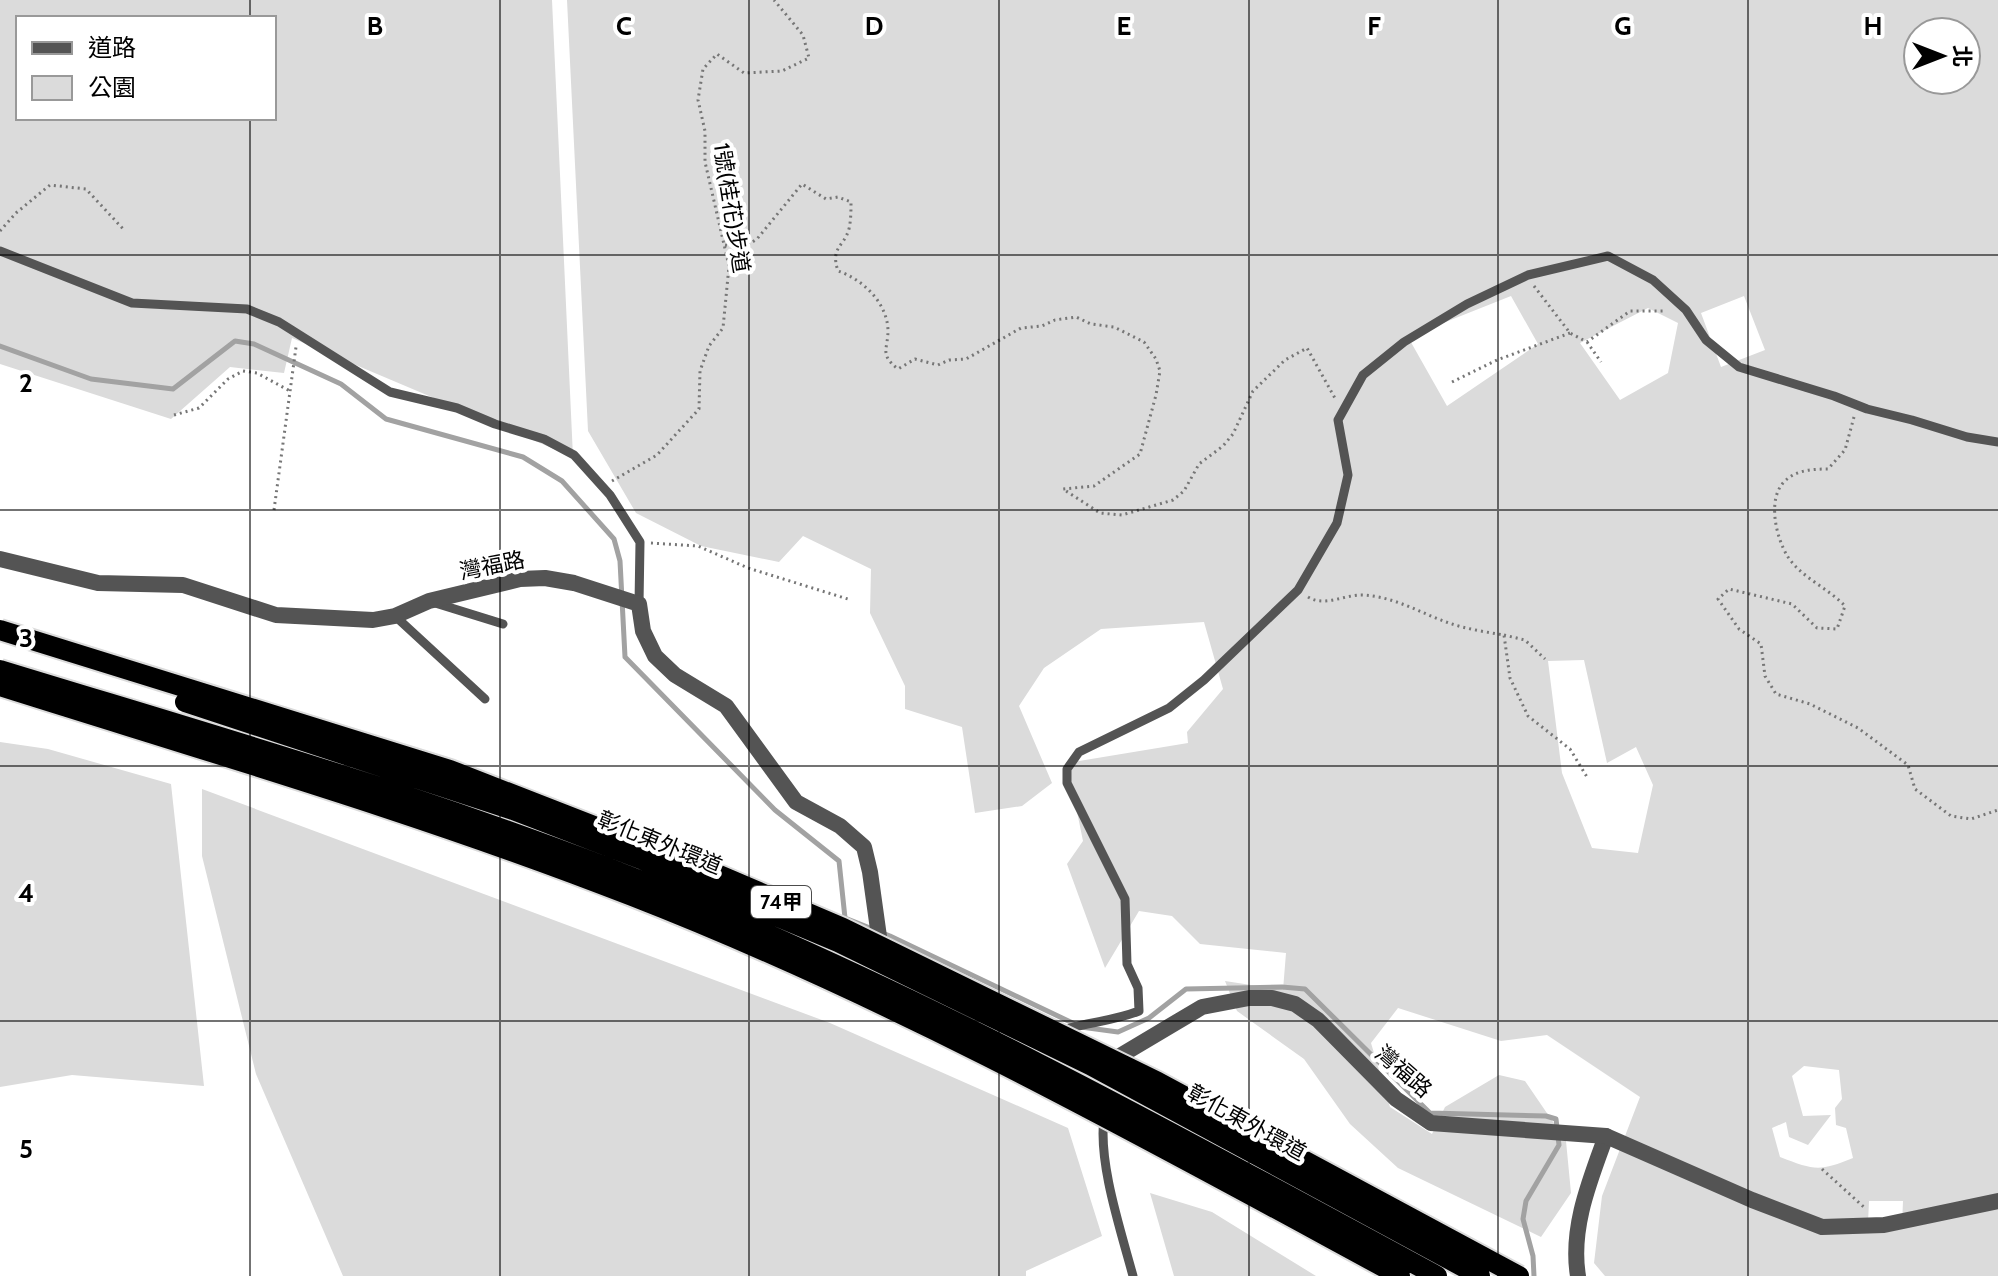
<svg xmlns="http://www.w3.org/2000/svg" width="1998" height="1276" viewBox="0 0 1998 1276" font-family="Cabin,'Noto Sans TC',sans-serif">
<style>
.green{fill:#dbdbdb;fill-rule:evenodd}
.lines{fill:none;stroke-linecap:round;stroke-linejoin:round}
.stream{stroke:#a2a2a2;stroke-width:5}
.path{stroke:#767676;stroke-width:3;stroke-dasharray:2 4;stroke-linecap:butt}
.service{stroke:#545454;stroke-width:9}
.minor{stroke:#545454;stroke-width:16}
.tertiary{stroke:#545454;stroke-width:16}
.primary-bridge-casing{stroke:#dbdbdb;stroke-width:24;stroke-linecap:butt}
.primary-bridge{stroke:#000;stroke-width:20}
.grid{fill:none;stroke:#000;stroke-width:2;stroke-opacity:0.55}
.labels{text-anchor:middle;stroke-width:8;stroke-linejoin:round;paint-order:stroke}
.shield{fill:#fff;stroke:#4c4c4c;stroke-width:2}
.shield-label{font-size:20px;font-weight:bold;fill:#000}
.street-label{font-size:22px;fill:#000;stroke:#fff}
.grid-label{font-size:26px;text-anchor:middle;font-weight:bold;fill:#000;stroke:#fff;stroke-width:8;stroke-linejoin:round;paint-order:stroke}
</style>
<rect width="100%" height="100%" fill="#fff"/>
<path class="green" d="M0,0h552l21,457 -281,-119 -8,35 -54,-6 -59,52 -171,-55zM18,18h256v100h-256z
M567,0h1431v1276h-393l-11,-13 8,-67 38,-99 -93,-62 -46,6 -103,-33 -27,35 19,64 42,27 13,-27 54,-32 26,6 41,60 5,52 -30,44 -143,-69 -48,-44 -46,-65 -67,-48 -12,-30 58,9 3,-37 -86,-9 -28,-28 -33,-5 -34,57 -38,-104 16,-23 -16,-78 121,-20 -1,-11 36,-43 -19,-67 -103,7 -57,39 -25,38 33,77 -30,23 -47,7 -13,-86 -57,-18v-23l-35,-73 1,-44 -68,-33 -24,26 -78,-16 -65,-33 -48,-82zM1918,32h48v48h-48zM1511,296l27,48 -91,62 -39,-69zM1744,296l21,54 -44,17 -20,-54zM1648,308l30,15 -10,50 -48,27 -40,-57zM1584,660l23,103 29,-16 17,38 -15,68 -46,-5 -30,-75 -14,-112zM1804,1066l35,4 3,29 -7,9 1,17 10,3 7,30c-34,14 -39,12 -73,-1l-8,-29 14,-6 3,15 19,8 23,-30 -28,1 -11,-40zM1869,1201h34l-1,24 -34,-2z
M0,742l48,7 123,35 33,302 -132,-11 -72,12z
M202,789l628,234 238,105 34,108 -76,35v5h-683l-87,-202 -54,-218z
M1150,1193l62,19 104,64h-142z"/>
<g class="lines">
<path class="stream" d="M0,346l91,33 82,10 62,-48 19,3 87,40 45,35 137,38 39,24 52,58 6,22 5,96 150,153 64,51 6,57 45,18 191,91 37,5 31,-14 37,-29 96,-2 23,2 125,124 116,3 10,3 3,26 -33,56 -3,18 10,37 1,20"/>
<path class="path" d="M0,231l16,-18 34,-28 36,4 39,42
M725,245l18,3 14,-9 45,-55 24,15 12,-2 13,5c0,8 0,18 -2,27 -5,18 -19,18 -11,42 24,8 49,31 50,59 0,20 -9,24 10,39l17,-10 23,6 11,-5 17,-1 55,-31 21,-2 13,-6 21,-3 15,7 23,3 30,15 12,17 4,12 -4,24 -16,59 -46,32 -31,3 37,24 22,2 51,-15 11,-9 15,-27 24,-18 10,-12 20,-43 32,-31 22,-12 29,52
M1534,286l36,47 17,9 43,-31h36
M1587,342l14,20
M1452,382l45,-22 73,-27
M174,415l25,-7 29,-29 15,-8 14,2 33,18
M1854,417l-9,33 -17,19c-15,0 -31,1 -42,11 -20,17 -10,58 2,77 14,21 40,31 57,49l-8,23 -20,-1 -25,-24 -63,-15 -11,10 21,30 22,15 4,32 11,18 34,10 48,24 50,37 7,24 36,27 20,3 27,-9
M612,481l45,-26 42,-46 1,-38 9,-25 14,-18 6,-62 -24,-104v-31l-7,-31 5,-31 14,-15 27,19 38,-2 27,-13 -6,-23 -29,-35
M274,510l22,-163
M651,543l47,3 50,22 103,32
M1308,597c16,10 36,-2 53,-2 33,1 59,18 88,28 17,6 37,9 55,12l6,43 18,38 42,33 17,28
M1504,635l21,5 20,19
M1822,1169l44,40"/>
<path class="service" d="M0,251l132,52 115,6 32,13 111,70 67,16 38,16 49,15 30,16 36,40 30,47 -1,62
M432,602l71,22
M395,616l90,83
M1065,1037l5,-9c23,-6 46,-8 69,-17l-1,-23 -11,-24 -2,-65 -58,-116v-14l12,-17 90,-44 35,-28 94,-90 39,-67 11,-48 -10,-55 25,-45 41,-33 63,-38 61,-29 80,-19 45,24 33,30 20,30 33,27 95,29 33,13 45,11 55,17 31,5
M1104,1118c-6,45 17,113 29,158"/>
<path class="minor" d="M1578,1276c-8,-48 12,-96 28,-140"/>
<path class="tertiary" d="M0,559l98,24 85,2 93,30 97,5 22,-4 34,-15 91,-22 25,-1 29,5 65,21 4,27 12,25 20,19 51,31 70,96 44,24 24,21 6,25 11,79
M910,986l38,22 113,53
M1108,1063l94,-56 47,-9h23l23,6 23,16 78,79 35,24 175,13 146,64 70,27 62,-2 114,-24"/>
<defs>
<path id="primary-bridge" d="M0,630l450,140 262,102 131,56 315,154 361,194
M0,670c235,72 473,139 700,235 254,106 495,240 737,371
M0,686c212,67 425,129 632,210 267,104 517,244 768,380
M185,702l328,108 130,50 195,82 252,123 390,211"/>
</defs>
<use href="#primary-bridge" class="primary-bridge-casing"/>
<use href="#primary-bridge" class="primary-bridge"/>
</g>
<path class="grid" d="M250,0v18M500,0v1276M749,0v1276M999,0v1276M1249,0v1276M1498,0v1276M1748,0v1276M250,118v1158M0,255h1998M0,510h1998M0,766h1998M0,1021h1998"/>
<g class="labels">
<rect class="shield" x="751" y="886" width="60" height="32" rx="6"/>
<g class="shield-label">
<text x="781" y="909">74甲</text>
</g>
<g class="street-label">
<text transform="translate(732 208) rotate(81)" y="8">1號(桂花)步道</text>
<text transform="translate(492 565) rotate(-11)" y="8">灣福路</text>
<text transform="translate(660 842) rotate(22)" y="8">彰化東外環道</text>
<text transform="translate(1404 1071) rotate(41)" y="8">灣福路</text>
<text transform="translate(1247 1122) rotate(29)" y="8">彰化東外環道</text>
</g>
</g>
<g class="grid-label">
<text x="375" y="35">B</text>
<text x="624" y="35">C</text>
<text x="874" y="35">D</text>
<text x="1124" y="35">E</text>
<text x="1374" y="35">F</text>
<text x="1623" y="35">G</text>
<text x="1873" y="35">H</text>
<text x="26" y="392">2</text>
<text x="26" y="647">3</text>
<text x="26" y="902">4</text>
<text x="26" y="1158">5</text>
</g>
<rect x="16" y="16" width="260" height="104" fill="#ffffff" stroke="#999999" stroke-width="2"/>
<rect x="32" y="42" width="40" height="12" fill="#545454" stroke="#999999" stroke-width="2"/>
<text x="88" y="56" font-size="24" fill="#000000">道路</text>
<rect x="32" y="76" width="40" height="24" fill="#dbdbdb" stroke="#999999" stroke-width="2"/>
<text x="88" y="96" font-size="24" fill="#000000">公園</text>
<g transform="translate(1942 56) rotate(90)"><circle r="38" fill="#ffffff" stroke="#999999" stroke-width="2"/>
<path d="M0-6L14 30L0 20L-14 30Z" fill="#000000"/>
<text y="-12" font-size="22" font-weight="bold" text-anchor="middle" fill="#000000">北</text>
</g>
</svg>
